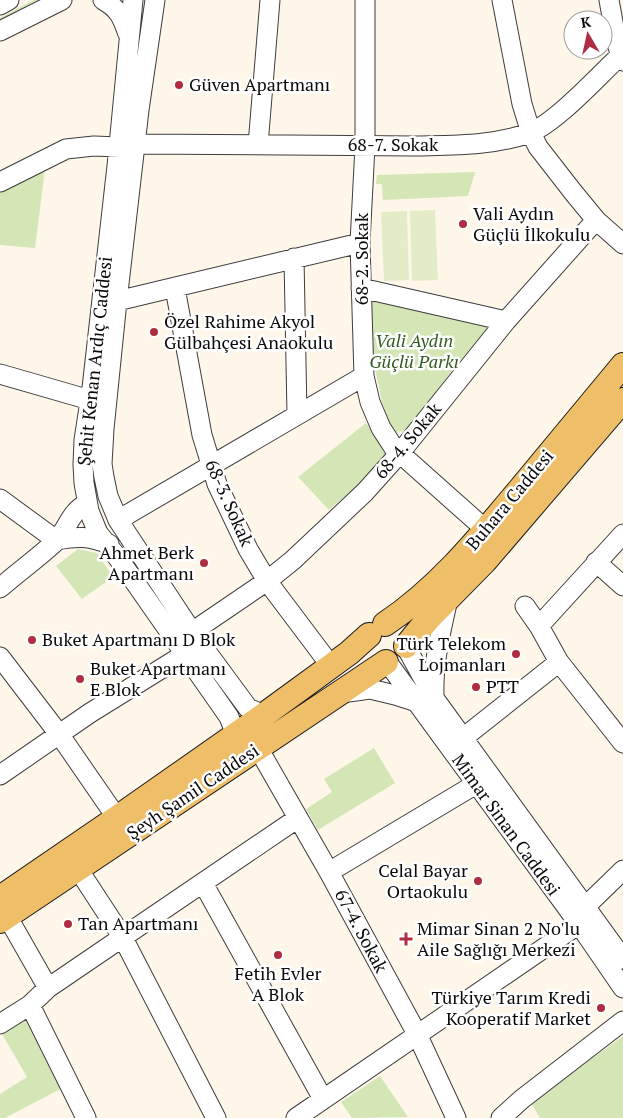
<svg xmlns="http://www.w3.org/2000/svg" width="623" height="1118" viewBox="0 0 623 1118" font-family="'PT Serif',serif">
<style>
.green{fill:#d4e5b6}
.pitch{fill:#e4ecc7}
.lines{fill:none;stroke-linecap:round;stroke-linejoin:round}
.minor-casing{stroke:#3d3d3d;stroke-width:21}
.major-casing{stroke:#1b1b1b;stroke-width:26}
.minor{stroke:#fff;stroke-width:19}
.major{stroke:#efbe68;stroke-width:24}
.poi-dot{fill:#af2d43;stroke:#fff;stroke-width:2}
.labels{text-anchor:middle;stroke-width:5;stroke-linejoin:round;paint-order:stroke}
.poi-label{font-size:18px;fill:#0a0a0a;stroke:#fff;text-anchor:start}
.street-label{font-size:18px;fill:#0a0a0a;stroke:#fff}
.park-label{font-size:18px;font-style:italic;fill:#345c20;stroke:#fff}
</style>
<rect width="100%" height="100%" fill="#fef7e9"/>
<path class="green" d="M34,0h14l-48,25v-7z
M45,169l-10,79 -35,-3v-55z
M475,172l-7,24 -85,4 -1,-16h-6l1,-9z
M364,298l128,25 -38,45 -48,63 -13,1 -11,-30 -7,-34z
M366,423l22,30 -31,33 -28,24 -31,-33z
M78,549l19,4 16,24 -31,22 -26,-33z
M374,748l21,35 -77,47 -12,-21 26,-17 -8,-13z
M29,1018l37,68 -61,32h-5v-24l27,-17 -25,-43z
M623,1036v82h-83l-9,-15z
M380,1076l28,41 -56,1 -11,-16z"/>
<path class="pitch" d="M435,210l3,70 -26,1 -2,-70z
M407,211l2,69 -25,1 -3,-69z"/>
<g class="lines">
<defs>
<path id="minor" d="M103,0c16,9 19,17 25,34
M133,0l-16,166 -25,222 -8,52 -1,24 1,19 5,28 9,22 20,25 111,159 4,10 -1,11
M155,0l-16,110 -22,191 -13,128 -2,35 2,13 4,19 10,24 74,112 56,76 16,7
M365,0v146l-5,97 4,133 6,26 11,26 13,20 92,82
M502,0l20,104 9,29 7,14 35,45 23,28 27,24
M609,0l8,44 6,17
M0,5l9,-5
M0,31l62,-31
M135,144l280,2c38,-1 78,0 114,-13 27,-10 69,-57 91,-77
M258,145l12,-145
M0,182l66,-33 28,-3 25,1
M294,258l3,157
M175,288l27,147 15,49 31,65 19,32 64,85
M361,288l145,33
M117,301l243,-58
M0,374l90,26
M0,499l56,41
M118,520l246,-144
M56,540c22,-4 32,-4 53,4
M596,562l27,24
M0,588c18,-16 38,-30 55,-46 13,-13 14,-29 32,-39
M525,606l14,20 20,36 64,81
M539,626l84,-92
M192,632l75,-51 26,-21 72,-68 34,-38 107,-133 90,-101
M406,647l28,51 189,261
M0,657l59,77 58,84
M388,663l191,261 44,64
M341,693l29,-4 25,6 22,7
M434,694c-1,-33 7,-63 14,-95
M463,738l96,-76
M258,748l71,124 88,162 39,84
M0,775l90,-62 95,-59
M78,869l45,69 93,180
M329,872l147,-88
M203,883l120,216
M586,906l37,-36
M7,916l41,72
M30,1005l56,113
M0,1024l30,-19 18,-17 250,-170
M296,1118l283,-194
M501,1118l21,-19 101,-78"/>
<path id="major" d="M385,624c54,-36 95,-87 136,-136 34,-41 68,-82 102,-123
M406,646l23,-28 56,-57 138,-161
M0,898l117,-80 147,-103 85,-62 20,-18
M0,921l386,-259"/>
</defs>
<use href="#minor" class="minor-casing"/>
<use href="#major" class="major-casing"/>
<use href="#minor" class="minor"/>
<use href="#major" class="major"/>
</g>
<g class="poi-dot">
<circle cx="179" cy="85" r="5"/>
<circle cx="463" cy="224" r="5"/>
<circle cx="154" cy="332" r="5"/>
<circle cx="204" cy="563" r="5"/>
<circle cx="32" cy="640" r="5"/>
<circle cx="516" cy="654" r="5"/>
<circle cx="80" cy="679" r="5"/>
<circle cx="476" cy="687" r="5"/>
<circle cx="478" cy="881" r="5"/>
<circle cx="68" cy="924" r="5"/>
<path d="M403.5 931.5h5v5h5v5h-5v5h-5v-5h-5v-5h5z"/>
<circle cx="278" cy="955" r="5"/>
<circle cx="601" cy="1008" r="5"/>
</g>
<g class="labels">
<g class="poi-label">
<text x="189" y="91">Güven Apartmanı</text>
<text x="473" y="220">Vali Aydın<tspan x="473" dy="21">Güçlü İlkokulu</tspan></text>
<text x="164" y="328">Özel Rahime Akyol<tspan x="164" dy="21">Gülbahçesi Anaokulu</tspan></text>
<text x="194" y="559" text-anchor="end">Ahmet Berk<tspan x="194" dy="21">Apartmanı</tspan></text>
<text x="42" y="646">Buket Apartmanı D Blok</text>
<text x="506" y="650" text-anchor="end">Türk Telekom<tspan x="506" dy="21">Lojmanları</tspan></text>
<text x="90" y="675">Buket Apartmanı<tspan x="90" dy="21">E Blok</tspan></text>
<text x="486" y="693">PTT</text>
<text x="468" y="877" text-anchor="end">Celal Bayar<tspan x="468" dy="21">Ortaokulu</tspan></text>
<text x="78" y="930">Tan Apartmanı</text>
<text x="417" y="935">Mimar Sinan 2 No'lu<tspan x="417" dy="21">Aile Sağlığı Merkezi</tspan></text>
<text x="278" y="980" text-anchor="middle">Fetih Evler<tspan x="278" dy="21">A Blok</tspan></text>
<text x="591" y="1004" text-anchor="end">Türkiye Tarım Kredi<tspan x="591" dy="21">Kooperatif Market</tspan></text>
</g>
<g class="street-label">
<text x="393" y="151">68-7. Sokak</text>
<text transform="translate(362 259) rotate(-90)" y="6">68-2. Sokak</text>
<text transform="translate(95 361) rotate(-84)" y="6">Şehit Kenan Ardıç Caddesi</text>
<text transform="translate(408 441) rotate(-50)" y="6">68-4. Sokak</text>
<text transform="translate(510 500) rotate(-50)" y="6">Buhara Caddesi</text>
<text transform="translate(229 503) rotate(66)" y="6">68-3. Sokak</text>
<text transform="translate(193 792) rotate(-34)" y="6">Şeyh Şamil Caddesi</text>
<text transform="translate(506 825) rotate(54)" y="6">Mimar Sinan Caddesi</text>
<text transform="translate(361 931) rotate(62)" y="6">67-4. Sokak</text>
</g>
<g class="park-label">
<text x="414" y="347">Vali Aydın<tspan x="414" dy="21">Güçlü Parkı</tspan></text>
</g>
</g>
<g transform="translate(588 35) rotate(351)"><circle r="24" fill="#ffffff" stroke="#9d9d9d"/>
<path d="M0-4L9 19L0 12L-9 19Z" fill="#af2d43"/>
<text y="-8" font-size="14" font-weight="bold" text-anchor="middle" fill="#0a0a0a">K</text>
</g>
</svg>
